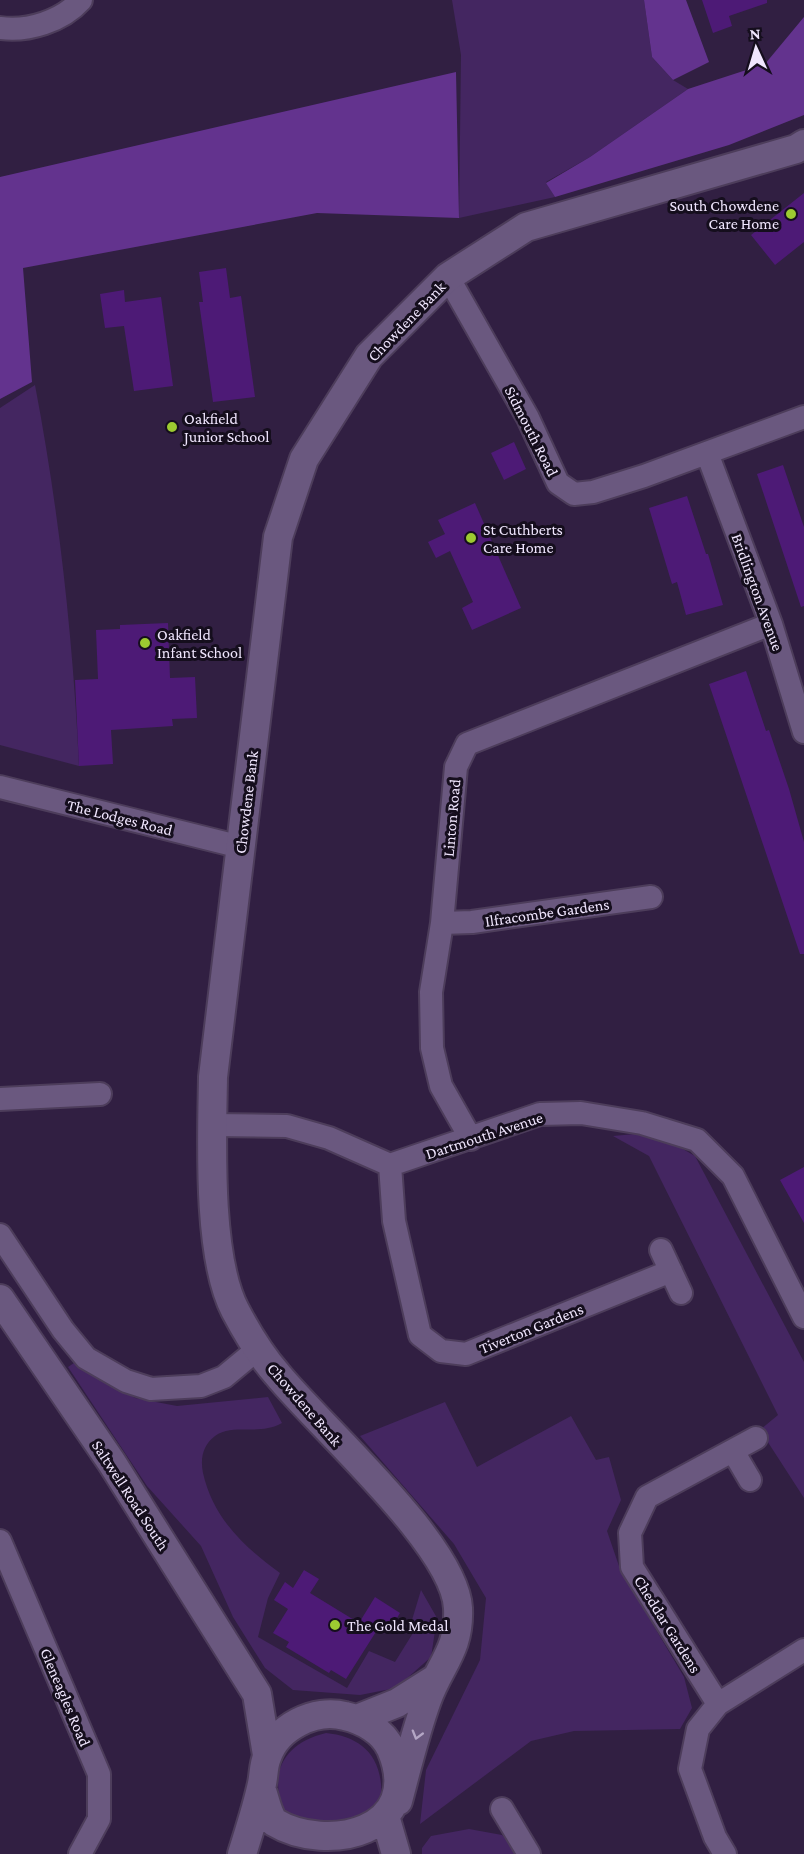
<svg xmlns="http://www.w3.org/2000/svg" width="804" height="1854" viewBox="0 0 804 1854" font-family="'Crimson Pro',serif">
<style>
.green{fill:#442661}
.forest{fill:#63338e}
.building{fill:#4d1a76}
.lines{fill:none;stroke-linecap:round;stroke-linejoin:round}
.minor-casing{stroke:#4d3d5b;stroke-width:26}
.tertiary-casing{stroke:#4d3d5b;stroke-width:32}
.minor{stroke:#6a587f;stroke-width:22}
.tertiary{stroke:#6a587f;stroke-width:28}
.oneway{stroke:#b4a6c5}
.poi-dot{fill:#9dca31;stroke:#150e1d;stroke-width:2}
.labels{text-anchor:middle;stroke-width:6;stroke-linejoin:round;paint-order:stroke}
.poi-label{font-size:16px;fill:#f0e6fe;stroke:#150e1d;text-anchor:start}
.street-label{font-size:16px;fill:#f0e6fe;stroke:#150e1d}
</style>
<rect width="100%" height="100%" fill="#311f42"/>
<path class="green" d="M452,0h192l8,57 21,23 15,9 -98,68 -44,25 9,15 -96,21 2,-163z
M35,385c24,126 38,253 44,381l-79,-21v-337z
M635,1134l34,7 26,15 109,206v136l-44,-68 18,-15 -129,-259 -36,-20z
M74,1363l61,35 42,8 91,-9 14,26c-23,13 -49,0 -67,13 -12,9 -15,22 -12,37 10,45 41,74 77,100l-12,25 -10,39 89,51 22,-37 26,11 18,-29 -1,-13 9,-30 16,28 -6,39 -35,31 -36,7 -67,-5 -28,-22 -32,-51 -32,-71 -54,-60 -79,-119z
M445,1402l32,65 94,-51 25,44 13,-3 12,43 -14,31 13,38 64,108 8,31 -12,21 -106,2 -43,10 -111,83 6,-54 54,-110 6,-62 -32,-54 -94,-108z
M326,1733c30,3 52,18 55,51 1,6 0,17 -4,22 -9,12 -25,21 -36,31l-57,-26c-16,-40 1,-68 42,-78z
M469,1829l33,6 19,19h-99v-6l9,-12z"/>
<path class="forest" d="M644,0h42l23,62 -36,18 -21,-23z
M804,17v98l-75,30 -174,52 -9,-14 44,-26 98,-68 77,-25z
M456,72l3,146 -142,-5 -294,55 9,114 -32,17v-222z"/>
<path class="building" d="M702,0h65v3l-38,13 3,10 -19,7z
M804,193v49l-29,23 -24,-30z
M226,268l4,30 11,-2 14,101 -42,5 -14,-100h4l-4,-30z
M124,290l1,12 36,-5 12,89 -39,5 -10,-65 -19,2 -5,-34z
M514,442l12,27 -22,11 -13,-27z
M783,465l21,62v79l-3,1 -44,-133z
M687,496l19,58h2l15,51 -37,10 -9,-33 -5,2 -23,-76z
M475,503l46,105 -49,22 -10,-22 11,-6 -23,-51 -14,7 -8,-16 17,-8 -7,-14z
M168,623l2,55 25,-1 2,41 -25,1 1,7 -62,4 2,34 -34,2 -4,-86 23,-1 -2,-49 24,-1v-4z
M746,671l20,60 3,-1 20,59 15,53v112h-4l-91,-270z
M804,1167v56l-24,-43z
M304,1570l15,9 -9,14 49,30 16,-26 25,16 -12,20 -9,-6 -33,52 -15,-9 -2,3 -43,-26 3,-5 -16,-9 15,-24 -14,-9 11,-18 8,6z"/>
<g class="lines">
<defs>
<path id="minor" d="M0,28c28,4 62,-7 81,-28
M448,277l80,141 30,65 16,11 19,-2 51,-16 160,-59
M707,453l64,171 33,108
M0,787l241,60
M442,923l30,-1 179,-25
M0,1099l100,-5
M212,1125l75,1 42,12 61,27 150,-51 41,-1 61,10 55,17 36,36 71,141
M471,1139l-30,-53 -9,-38 -1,-56 11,-69 14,-156 11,-23 304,-120
M390,1165l4,56 26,114 21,16 25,3 205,-83
M0,1235l63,95 23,28 40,23 25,8 50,-3 23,-9 35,-29
M661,1250l20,43
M733,1451l17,29
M0,1541l99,233v45l-19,35
M718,1704l-86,-137 -2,-34 17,-36 109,-59
M502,1809l27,45
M725,1854l-10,-17 -25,-68 8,-40 20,-25 86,-54"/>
<path id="tertiary" d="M0,1299l112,164 145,231 10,61
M357,1719l40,-16 38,-24
M398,1801c9,-34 17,-68 29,-101 13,-36 33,-50 31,-92 -3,-63 -138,-181 -181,-234 -16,-18 -31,-43 -42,-64 -28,-54 -23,-172 -22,-233l65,-540 26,-78 65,-103 79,-79 78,-50 270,-78 8,-5
M387,1823l9,31
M242,1854c7,-22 14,-44 19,-66 3,-10 2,-22 6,-31 10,-30 48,-49 78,-41 18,4 38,15 46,33 35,83 -64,105 -117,73 -7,-9 -9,-24 -13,-34"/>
</defs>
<use href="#minor" class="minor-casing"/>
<use href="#tertiary" class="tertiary-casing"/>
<use href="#minor" class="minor"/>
<use href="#tertiary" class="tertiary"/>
</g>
<defs><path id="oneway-chevron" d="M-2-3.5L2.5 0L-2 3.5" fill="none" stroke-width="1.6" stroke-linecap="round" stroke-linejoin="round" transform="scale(1.5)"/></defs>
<use class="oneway" href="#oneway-chevron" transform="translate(417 1735) rotate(106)"/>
<g class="poi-dot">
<circle cx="791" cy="214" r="6"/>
<circle cx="172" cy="427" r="6"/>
<circle cx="471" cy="538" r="6"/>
<circle cx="145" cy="643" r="6"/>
<circle cx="335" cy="1625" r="6"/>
</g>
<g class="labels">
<g class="poi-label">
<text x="779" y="211" text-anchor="end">South Chowdene<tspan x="779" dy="18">Care Home</tspan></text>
<text x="184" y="424">Oakfield<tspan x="184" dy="18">Junior School</tspan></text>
<text x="483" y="535">St Cuthberts<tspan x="483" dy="18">Care Home</tspan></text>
<text x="157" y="640">Oakfield<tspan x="157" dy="18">Infant School</tspan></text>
<text x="347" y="1631">The Gold Medal</text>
</g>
<g class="street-label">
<text transform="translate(406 321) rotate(-46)" y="6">Chowdene Bank</text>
<text transform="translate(532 431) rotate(63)" y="6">Sidmouth Road</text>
<text transform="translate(758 592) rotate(70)" y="6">Bridlington Avenue</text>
<text transform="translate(246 802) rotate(-83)" y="6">Chowdene Bank</text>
<text transform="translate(120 817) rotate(14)" y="6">The Lodges Road</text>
<text transform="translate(451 818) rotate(-85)" y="6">Linton Road</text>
<text transform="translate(547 912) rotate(-8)" y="6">Ilfracombe Gardens</text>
<text transform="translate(484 1135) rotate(-18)" y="6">Dartmouth Avenue</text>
<text transform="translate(531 1328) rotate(-22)" y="6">Tiverton Gardens</text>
<text transform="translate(305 1404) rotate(49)" y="6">Chowdene Bank</text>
<text transform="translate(131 1495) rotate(57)" y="6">Saltwell Road South</text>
<text transform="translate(668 1624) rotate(58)" y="6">Cheddar Gardens</text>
<text transform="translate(66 1697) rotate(67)" y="6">Gleneagles Road</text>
</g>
</g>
<g transform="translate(756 48) rotate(356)" stroke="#150e1d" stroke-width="4.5" paint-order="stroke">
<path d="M0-4.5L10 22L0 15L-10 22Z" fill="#f0e6fe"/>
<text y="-9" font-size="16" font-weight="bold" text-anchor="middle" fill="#f0e6fe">N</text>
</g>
</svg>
